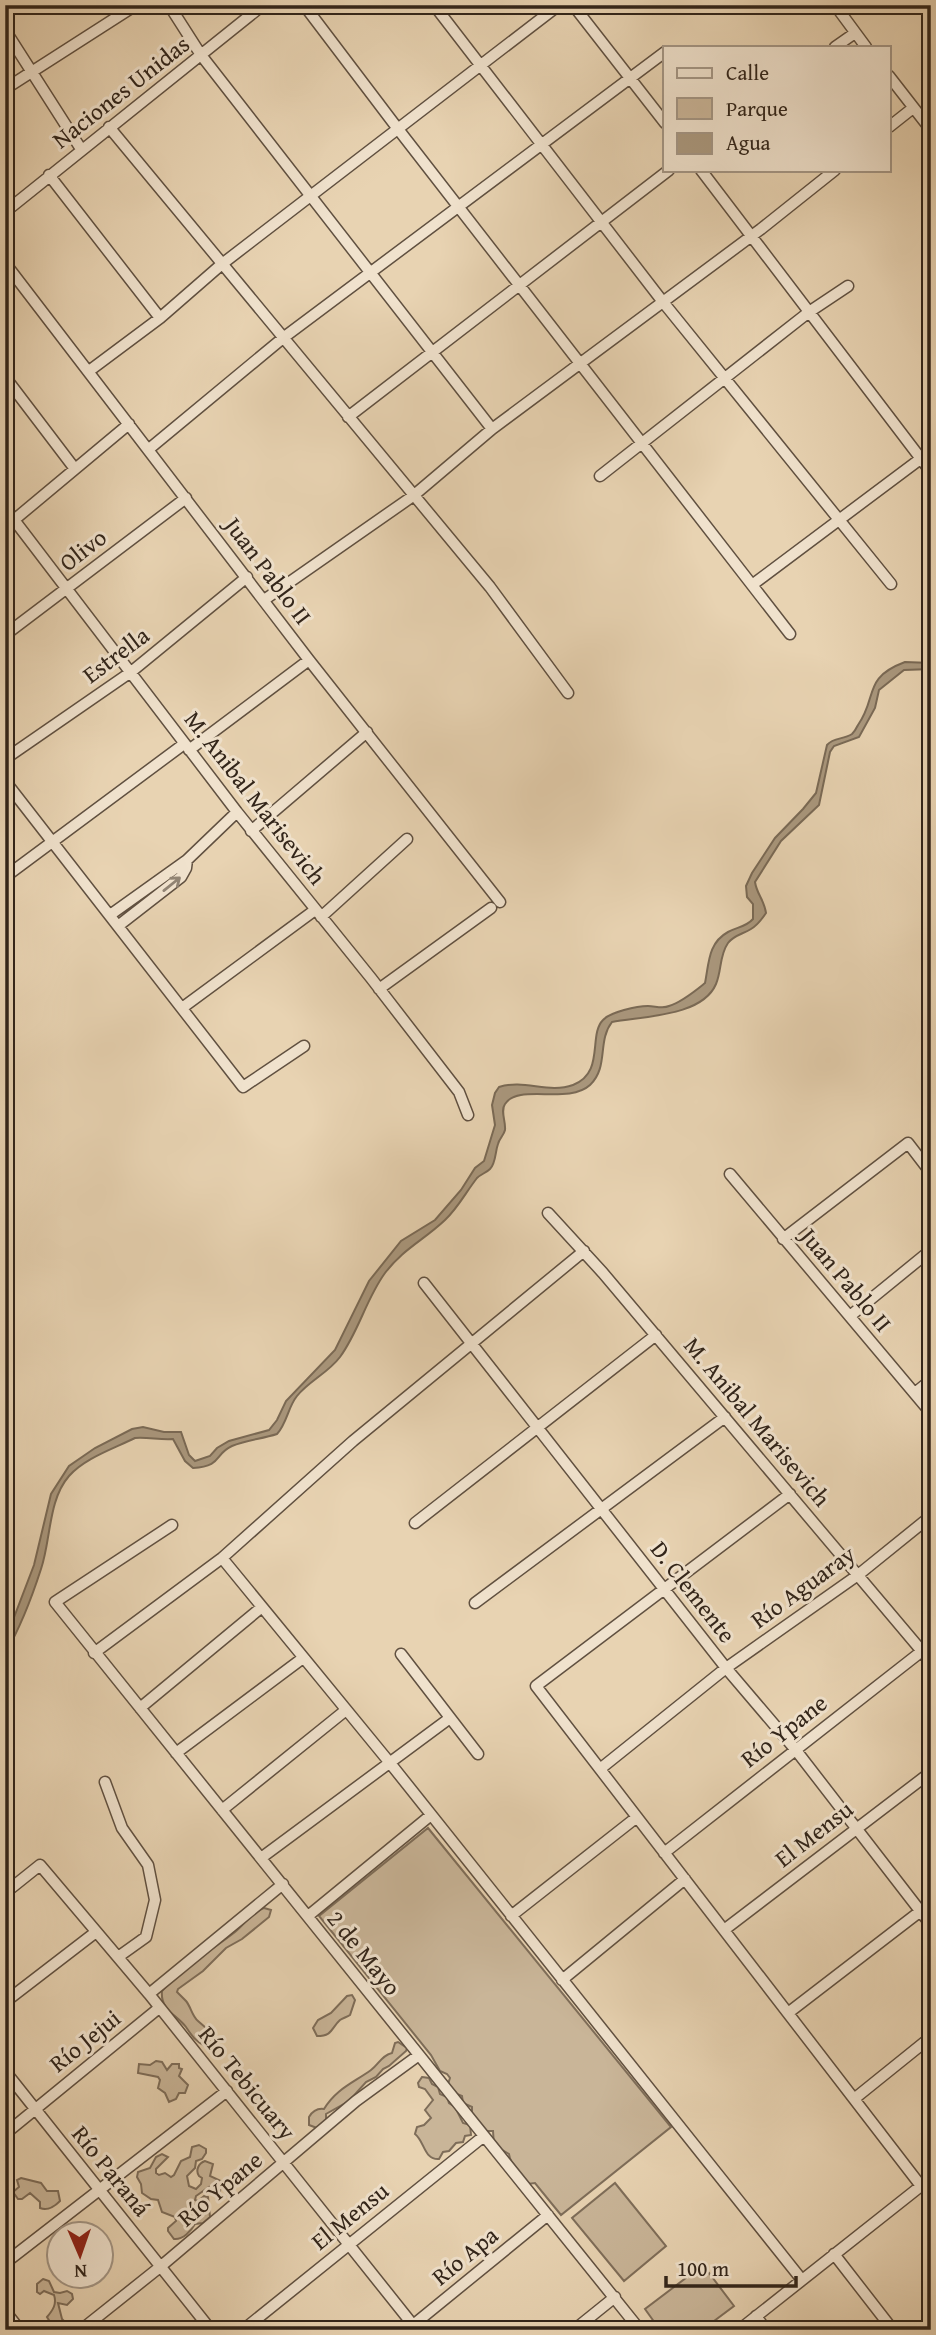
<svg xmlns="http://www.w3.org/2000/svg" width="936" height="2335" viewBox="0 0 936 2335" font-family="'Gentium Book Plus',serif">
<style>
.green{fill:#c9b598;stroke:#7e6d59;stroke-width:2}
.water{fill:#aa987e;stroke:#7a6a56;stroke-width:2}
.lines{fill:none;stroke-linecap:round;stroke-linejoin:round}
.minor-casing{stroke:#605040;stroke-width:13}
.minor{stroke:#f0e2cd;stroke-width:10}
.oneway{stroke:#918474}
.labels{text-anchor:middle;stroke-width:6;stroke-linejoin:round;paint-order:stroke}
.street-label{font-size:24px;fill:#32251a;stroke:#f0e2cd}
</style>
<rect width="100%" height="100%" fill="#e8d3b2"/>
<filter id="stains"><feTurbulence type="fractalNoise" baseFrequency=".00286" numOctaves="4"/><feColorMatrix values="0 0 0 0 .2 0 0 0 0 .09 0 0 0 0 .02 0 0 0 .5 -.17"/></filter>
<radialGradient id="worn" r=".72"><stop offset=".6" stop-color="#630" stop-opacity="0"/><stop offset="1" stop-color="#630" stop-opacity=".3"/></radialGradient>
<path class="green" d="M428,1828l243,299 -110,88 -26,-32 -8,1c-6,-11 -17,-19 -18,-30l-15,-9 -1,-14h-7l-14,-13v-11l-9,-4 -1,-7 -5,-2 -9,-10 2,-6 -3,-4 -7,-3 -9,-16 -112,-139z
M264,1908l7,2 -2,7 -27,22 -16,9 -23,23 -25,18 -1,3c3,3 6,6 9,9 5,6 6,15 12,20 9,8 15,11 16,23l-9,2c-10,-5 -13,-10 -19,-19 -9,-12 -26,-17 -24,-36 20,-24 49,-40 73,-59 10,-8 17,-20 29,-24z
M352,1995l3,5 -5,15c-3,2 -7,3 -10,5 -9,8 -7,16 -23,16l-4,-8 5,-8 13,-7 16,-17z
M398,2042l9,6 -1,3 -17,15 -6,3 -7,8 -10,5 -17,19 -23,13v7l-9,7 -8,-3v-8c3,-5 8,-9 15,-8 12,-20 29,-26 47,-39 8,-6 11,-15 21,-17l3,-10z
M156,2061l6,1 5,8 5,-6h7v4l3,1 -3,7 9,9 -3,8h-6l-3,6 -7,3 -4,-9 -7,-5 2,-8 -2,-3 -20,-4 1,-9 11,1z
M422,2077l7,1 3,6 6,3 2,7 7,3 2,6 6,4 8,16 7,2 1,10 -6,1 -2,6 -7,1 -7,8 -6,1 -4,7c-15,1 -14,-17 -24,-25l2,-7 7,-2 7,-7 -6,-8 8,-10 -8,-11 -6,-2 -1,-4z
M199,2145l7,4v4l-4,6 -6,2 -1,7 -8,8 2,10 7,3 5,-5 1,-6 -3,-2c-4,-6 0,-13 6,-15l8,3 -3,12 11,5 -1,11 -7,1 -4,-6 -13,9 -1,4 3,1 6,-5 4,1 2,20 -7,6 -8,1c-4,7 -12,16 -21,15l-6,-8v-3l8,-7 -1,-4 -13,-5 -4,-12 -7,-1 -9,-6 -1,-9 -4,-7 1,-5 12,-4 6,-11 6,-3 6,3 -12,12v4l3,2 6,-2 6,4 3,-2 7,-14 9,-4 2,-10z
M21,2178l20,5 6,8h11l2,10c-6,6 -12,10 -20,7v-6l-10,-9 -8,6h-4l-5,-7 6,-5 -2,-7z
M615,2183l51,63 -42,35 -52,-63z
M703,2265l31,41 -32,24h-42l-15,-21z
M43,2279l6,2 5,11 6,1 7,-2 5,3 1,5 -6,6 -9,-2 4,16 11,11h-18l-8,-13c6,-7 10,-13 7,-22l-10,-4 -4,3 -3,-2v-8z"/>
<path class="water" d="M905,662l26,1v6l-27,1 -25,20 -4,18 -16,29 -25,9 -4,6 -11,53 -38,36 -26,41c2,13 9,17 11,31 -4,6 -8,12 -15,16 -8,5 -17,6 -23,14 -9,13 -6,27 -12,41 -14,33 -74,32 -104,38 -15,19 -3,45 -22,63 -22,20 -72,-2 -85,19 -5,7 1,17 0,26 -1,5 -6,9 -7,14 -3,8 -2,19 -8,25 -4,4 -9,5 -13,9 -11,14 -19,30 -32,42 -21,20 -42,29 -60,53 -19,26 -26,58 -45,84 -12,16 -31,24 -43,39 -9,11 -10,27 -20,38 -15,5 -31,6 -45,12 -18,8 -9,20 -39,22l-8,-7 -12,-22c-13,1 -25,-2 -38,-1 -22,11 -50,20 -66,38 -21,24 -18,64 -28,93 -9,28 -21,59 -36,85v-13l29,-76 17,-71 18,-28 26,-18 37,-19 11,-2 21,5h17l8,23 6,6 15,-5 7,-8 12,-7 40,-11 8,-10 9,-19 49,-51 34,-69 32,-40 34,-21 26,-30 14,-22 9,-7 11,-36 -3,-20 3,-12 4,-6c26,-8 49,7 74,-2 32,-12 15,-50 30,-65 7,-8 34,-14 45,-14 7,0 15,3 21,0 13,-4 26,-15 36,-23 4,-20 3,-40 23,-51 9,-5 18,-5 25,-13v-15l-6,-7 -1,-11 6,-13 23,-35 28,-29 13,-16 11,-48c7,-8 16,-5 25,-11 1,-1 5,-7 6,-9 20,-28 4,-47 47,-63z"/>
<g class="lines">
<defs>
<path id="minor" d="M169,5l32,50 291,374
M304,5l94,124 392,505
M434,5l229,297 228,282
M573,5l92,118
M835,5l31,42
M5,30l76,119
M835,47l20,-14
M889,76l42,54
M5,89l131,-84
M109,127l381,460 78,106
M889,127l24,-19
M701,170l230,302
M49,175l111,143
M5,212l258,-207
M5,263l304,397 191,242
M89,371l71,-53 62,-54 337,-259
M5,377l70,92
M348,417l321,-247
M149,449l134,-111 382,-286
M600,476l209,-164 39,-26
M5,508l232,304 134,166 88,114 9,23
M14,520l115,-96
M752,585l179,-134
M264,600l149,-104 79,-67 269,-200 74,-59
M5,635l181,-137
M189,750l120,-90
M5,759l126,-87 116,-95
M5,781l238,306 61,-41
M251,831l116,-99
M187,860l50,-48
M5,877l179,-133
M110,915l77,-55 -1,8 -5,9 -63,49
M321,917l86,-78
M379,989l112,-81
M182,1008l133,-98
M730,1174l201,239
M548,1213l55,60 328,389
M783,1239l125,-96 23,30
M424,1283l302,385 69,81 136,176
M850,1316l81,-66
M915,1393l16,-13
M790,1494l-254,192 385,500
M415,1523l241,-188
M172,1525l-117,77 585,728
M222,1558l168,205 412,517
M475,1603l250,-186
M94,1653l128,-95 131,-117 231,-190
M401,1654l77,100
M140,1708l122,-101
M176,1753l127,-95
M600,1769l126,-101 132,-93 73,-59
M105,1782l17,46 26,37 7,35 -9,37 -28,20
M222,1810l124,-100
M664,1853l267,-209
M261,1858l189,-140
M5,1893l35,-28 109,129 268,336
M308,1916l123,-101
M511,1916l126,-99
M724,1930l207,-158
M562,1980l123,-101
M149,1994l134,-110
M5,2002l91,-70
M788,2013l143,-110
M5,2071l206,259
M854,2099l77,-62
M5,2134l154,-126
M834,2254l59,76
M5,2263l222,-172
M5,2311l15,19
M756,2316l10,14
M81,2330l79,-63 196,-166 63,-46
M243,2330l241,-194
M407,2330l141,-115
M574,2330l41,-33
M739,2330l192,-152"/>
</defs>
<use href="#minor" class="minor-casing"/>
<use href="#minor" class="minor"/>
</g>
<defs><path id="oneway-shaft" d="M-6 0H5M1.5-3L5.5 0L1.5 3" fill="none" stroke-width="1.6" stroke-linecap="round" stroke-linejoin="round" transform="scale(1.75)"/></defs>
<use class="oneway" href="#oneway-shaft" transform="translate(172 884) rotate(-39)"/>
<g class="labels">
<g class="street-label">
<text transform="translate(121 92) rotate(-38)" y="8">Naciones Unidas</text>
<text transform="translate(83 550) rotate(-38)" y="8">Olivo</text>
<text transform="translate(268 571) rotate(53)" y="8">Juan Pablo II</text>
<text transform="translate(116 655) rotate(-37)" y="8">Estrella</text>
<text transform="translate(255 798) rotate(52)" y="8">M. Anibal Marisevich</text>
<text transform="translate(846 1280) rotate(50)" y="8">Juan Pablo II</text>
<text transform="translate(757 1422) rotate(50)" y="8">M. Anibal Marisevich</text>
<text transform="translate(803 1587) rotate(-36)" y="8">Río Aguaray</text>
<text transform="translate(693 1592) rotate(52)" y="8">D. Clemente</text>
<text transform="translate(784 1731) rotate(-38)" y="8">Río Ypane</text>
<text transform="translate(814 1834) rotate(-38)" y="8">El Mensu</text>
<text transform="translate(364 1953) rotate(51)" y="8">2 de Mayo</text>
<text transform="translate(85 2041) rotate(-39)" y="8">Río Jejui</text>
<text transform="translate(247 2083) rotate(51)" y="8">Río Tebicuary</text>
<text transform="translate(111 2171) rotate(51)" y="8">Río Paraná</text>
<text transform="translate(220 2189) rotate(-40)" y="8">Río Ypane</text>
<text transform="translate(350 2216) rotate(-39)" y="8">El Mensu</text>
<text transform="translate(465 2256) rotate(-39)" y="8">Río Apa</text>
</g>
</g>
<rect width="936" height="2335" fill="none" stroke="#e8d3b2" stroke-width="28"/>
<rect x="7" y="7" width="922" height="2321" fill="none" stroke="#32251a" stroke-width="3.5"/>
<rect x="14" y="14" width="908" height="2307" fill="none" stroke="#32251a" stroke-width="2"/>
<rect x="663" y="46" width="228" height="126" fill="#f0e2cd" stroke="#a49685" stroke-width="2"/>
<rect x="677" y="68" width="35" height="10" fill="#f0e2cd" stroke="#a49685" stroke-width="2"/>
<text x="726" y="80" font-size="21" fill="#32251a">Calle</text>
<rect x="677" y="98" width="35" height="21" fill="#c9b598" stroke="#a49685" stroke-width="2"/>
<text x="726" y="116" font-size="21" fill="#32251a">Parque</text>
<rect x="677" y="133" width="35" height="21" fill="#aa987e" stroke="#a49685" stroke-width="2"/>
<text x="726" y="150" font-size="21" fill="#32251a">Agua</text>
<g transform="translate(80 2255) rotate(178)"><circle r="33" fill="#f0e2cd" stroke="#a49685" stroke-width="2"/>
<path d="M0-5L12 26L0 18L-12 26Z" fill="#8f2418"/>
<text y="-10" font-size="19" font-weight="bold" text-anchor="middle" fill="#32251a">N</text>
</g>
<path d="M666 2276v10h130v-10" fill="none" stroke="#32251a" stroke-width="3.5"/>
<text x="677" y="2276" font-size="21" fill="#32251a" stroke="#f0e2cd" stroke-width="5" paint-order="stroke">100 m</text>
<rect width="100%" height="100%" filter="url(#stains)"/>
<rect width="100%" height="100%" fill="url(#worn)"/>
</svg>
